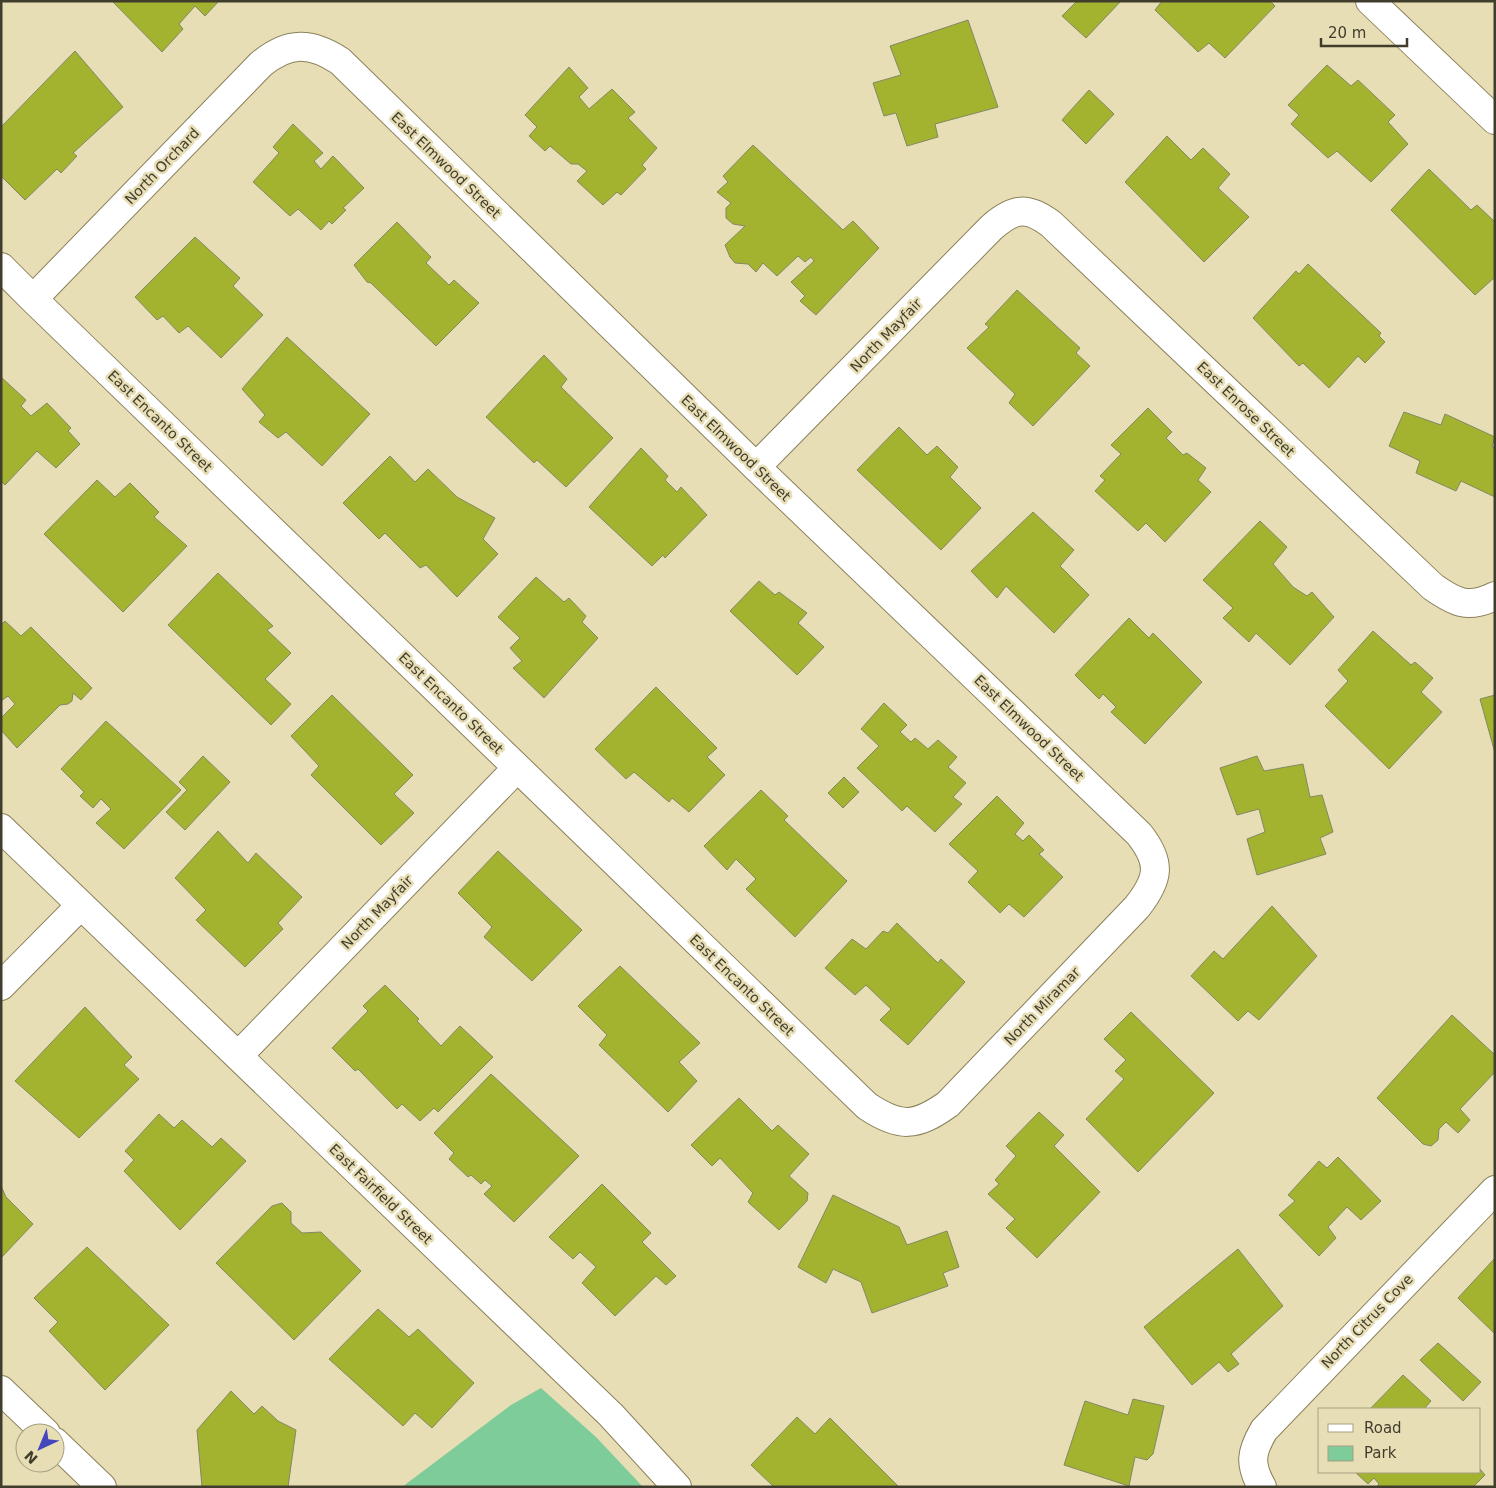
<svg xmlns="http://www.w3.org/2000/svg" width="1496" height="1488" viewBox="0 0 1496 1488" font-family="'DejaVu Sans',sans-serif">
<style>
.green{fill:#7dcc9a}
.building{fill:#a4b32f;stroke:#828863}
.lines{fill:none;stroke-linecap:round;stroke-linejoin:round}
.minor-casing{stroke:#8a815b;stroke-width:30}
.minor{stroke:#fff;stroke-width:28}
.labels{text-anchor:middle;stroke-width:5;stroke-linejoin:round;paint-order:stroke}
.street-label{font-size:14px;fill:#413d2d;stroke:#e8deb6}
</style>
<rect width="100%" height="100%" fill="#e8deb6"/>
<path class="green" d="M541,1388l55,49 47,50h-241l109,-82z"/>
<path class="building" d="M112,1h107l-14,15 -10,-10 -16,18 4,5 -21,23z
M1077,1h44l-35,37 -24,-22z
M1162,1h108l5,5 -50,52 -16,-15 -11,9 -43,-42z
M968,20l30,87 -63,17 3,13 -31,9 -11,-33 -12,3 -11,-33 28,-8 -11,-29z
M75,51l48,56 -50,46 4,3 -16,17 -4,-4 -32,31 -24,-24v-49z
M1327,65l24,21 7,-6 37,35 -7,7 20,22 -37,38 -34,-31 -9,7 -37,-34 8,-9 -11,-10z
M569,67l19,21 -9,9 10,12 23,-20 23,23 -7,6 29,30 -15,17 4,4 -25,26 -4,-3 -14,13 -26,-24 10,-10 -9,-7h-7l-21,-18 -5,5 -16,-15 8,-9 -12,-12z
M1089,90l25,24 -28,30 -24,-24z
M293,124l30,29 -9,8 7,8 12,-13 31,32 -21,20 3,2 -14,14 -3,-3 -8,9 -23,-21 -8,7 -37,-34 26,-29 -6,-6z
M1167,136l24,24 12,-12 27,26 -12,14 31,29 -45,45 -79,-80z
M753,145l90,85 10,-9 26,27 -63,67 -16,-14 5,-5 -14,-14 23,-21 -3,-4 -6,5 -7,-6 -21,20 -14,-13 -7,9 -8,-8 -13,-1 -5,-6 -5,-12 20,-19 -12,-2 -7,-6v-10l5,-5 -14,-11 11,-10 -5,-6z
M1429,169l42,41 6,-5 18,17v55l-20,18 -84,-85z
M397,222l34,35 -5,6 23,22 5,-5 25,23 -43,43 -65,-63 -4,-1 -13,-17z
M195,237l45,41 -7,8 30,29 -42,43 -33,-32 -9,7 -16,-17 -6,4 -22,-23z
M1308,264l73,69 -2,3 6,6 -20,21 -7,-7 -29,32 -26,-25 -4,3 -46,-48 43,-47 3,3z
M1017,290l63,58 -4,5 14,13 -57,60 -24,-23 6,-9 -48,-46 22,-21 -4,-3z
M287,337l83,77 -48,52 -36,-34 -8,6 -19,-16 6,-7 -23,-26z
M544,355l23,24 -6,8 52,51 -47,49 -29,-27 -3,3 -48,-46z
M1,377l25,23 -5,6 10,10 16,-13 24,25 -3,3 12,13 -24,24 -19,-17 -32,34 -4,-4z
M1148,408l24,24 -6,6 17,17 4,-2 19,15 -8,12 13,12 -46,50 -19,-19 -8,8 -43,-40 10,-11 -5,-4 21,-22 -10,-9z
M1404,412l37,13 4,-11 50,23 -3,10 3,1v49l-34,-16 -5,10 -40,-18 4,-12 -31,-15z
M899,427l28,28 10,-9 21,21 -8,10 31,31 -40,42 -84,-80z
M641,448l27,28 -3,4 12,12 4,-5 26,28 -42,43 -2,-3 -11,11 -63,-59z
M390,456l25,26 13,-13 29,28 38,21 -12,21 15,15 -41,43 -31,-32 -6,3 -35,-35 -6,6 -36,-36z
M97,480l18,17 15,-14 29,29 -5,5 33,29 -64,66 -79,-78z
M1033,512l41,38 -14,16 29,29 -35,38 -48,-47 -9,12 -26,-27z
M1260,521l27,26 -14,17 20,23 14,9 5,-4 22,25 -44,48 -34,-32 -7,9 -26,-24 10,-10 -30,-28z
M218,573l55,53 -6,4 24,23 -26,26 26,25 -20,21 -103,-100z
M536,577l28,25 5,-4 17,18 -4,6 16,16 -54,60 -31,-30 9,-7 -12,-13 10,-10 -22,-21z
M759,581l16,14 4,-3 28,21 -9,10 26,24 -27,28 -67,-64z
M1129,618l20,20 4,-5 49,49 -57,62 -34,-32 5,-5 -13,-13 -4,5 -24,-24z
M5,621l16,15 10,-9 61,61 -11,12 -8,-7 -1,8 -4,3 -8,1 -43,43 -16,-18v-12l14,-14 -7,-8 -7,5v-76z
M1373,631l38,34 4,-3 18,16 -12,14 21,20 -53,57 -64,-63 23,-25 -10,-11z
M656,687l61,61 -10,9 18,18 -36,37 -17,-14 -3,4 -35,-30 -8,7 -31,-30z
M332,695l81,80 -19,19 20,19 -33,32 -70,-70 8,-9 -28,-30z
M1495,695v58l-15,-54z
M884,703l23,22 -7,7 11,10 4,-4 13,11 10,-9 19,17 -9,10 18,16 -13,14 9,7 -27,28 -28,-26 -5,5 -45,-43 22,-22 -18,-17z
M106,721l75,69 -57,59 -28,-26 15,-14 -10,-10 -8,9 -13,-12 4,-4 -23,-23z
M203,756l27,26 -45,48 -19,-18 21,-22 -8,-8z
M1257,756l7,15 39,-7 7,33 12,-2 11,37 -13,6 6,16 -69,21 -10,-36 18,-7 -6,-23 -22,6 -17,-47z
M844,777l15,15 -16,16 -15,-15z
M761,790l27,26 -4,4 63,61 -52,56 -49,-48 10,-10 -20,-20 -9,11 -23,-24z
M997,796l27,27 -9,11 8,7 6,-6 15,15 -5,4 24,23 -39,40 -15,-13 -9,9 -32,-31 10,-11 -29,-27z
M218,831l30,32 8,-10 46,44 -24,26 5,6 -38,38 -49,-47 10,-10 -31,-32z
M498,851l84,79 -50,51 -48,-44 8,-10 -34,-34z
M1272,906l45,50 -58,64 -11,-9 -10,10 -47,-45 23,-25 9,8z
M897,923l41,40 3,-4 24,23 -57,63 -28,-25 11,-11 -25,-24 -11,10 -30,-27 27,-29 14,10 17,-18 5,2z
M620,966l80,77 -21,19 18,19 -29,31 -69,-67 8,-10 -29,-29z
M385,985l34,34 -2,2 24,25 19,-20 33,31 -55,55 -4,-4 -14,13 -18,-17 -5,5 -39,-40 -3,2 -23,-23 36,-37 -5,-5z
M85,1007l47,50 -8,8 15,14 -60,59 -64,-57z
M1131,1012l83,81 -76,79 -52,-53 38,-40 -9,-8 11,-11 -22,-21z
M1452,1015l43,40v17l-35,37 10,11 -12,13 -12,-11 -7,7 -1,11 -7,6 -8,-2 -46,-46z
M491,1074l88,82 -65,66 -30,-28 8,-8 -7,-6 -4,4 -10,-9 -3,2 -19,-18 5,-6 -20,-20z
M739,1098l33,33 6,-6 31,29 -20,22 19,17 -1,8 -28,29 -31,-28 5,-9 -33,-35 -8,8 -21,-21z
M1039,1112l25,23 -10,11 46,46 -63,66 -31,-30 9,-9 -27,-25 11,-10 -4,-4 21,-24 -10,-10z
M159,1114l15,14 8,-8 30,27 9,-9 25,23 -66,69 -56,-59 10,-11 -9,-9z
M1338,1157l43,44 -20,19 -14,-13 -19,20 8,11 -17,18 -40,-41 16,-14 -7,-6 31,-34 8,7z
M602,1184l49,49 -9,9 34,34 -10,9 -10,-9 -41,40 -33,-33 14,-16 -16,-15 -7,7 -24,-22z
M1,1186l5,11 27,27 -32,34z
M833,1195l66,32 8,18 40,-14 12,36 -16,6 5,13 -76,27 -11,-31 -28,-13 -7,14 -28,-16z
M282,1203l9,9v11l11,10 19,-1 40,39 -67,69 -78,-77 56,-57z
M87,1247l82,78 -64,65 -56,-59 9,-9 -24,-24z
M1238,1249l45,57 -52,48 8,10 -11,8 -9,-10 -27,23 -48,-58z
M1495,1258v76l-37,-36z
M378,1309l31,28 9,-8 56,54 -42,45 -17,-15 -12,13 -74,-67z
M1438,1343l43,39 -18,19 -43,-41z
M1403,1375l28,26 -7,8h-54z
M231,1391l23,23 8,-8 16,15 18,9 -8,57h-86l-5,-57z
M1133,1399l31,7 -11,48 -6,6 -12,-3 -6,29 -65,-21 21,-64 43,14z
M797,1417l18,17 15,-16 69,69h-125l-23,-22z
M1480,1469l5,6 -12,12h-96l2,-3 -5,-6 -6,6 -13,-12h125z"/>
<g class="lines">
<defs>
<path id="minor" d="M1370,1l125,119
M1,267l32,32 834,807c33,22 49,21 81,-2l189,-197c22,-28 25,-44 2,-73l-383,-367 -416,-406c-29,-19 -51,-20 -79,3l-228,235
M756,467l236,-240c22,-19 35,-21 59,-3l382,363c23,16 35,22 62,9
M1,828l610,587 66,72
M1,986l80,-81
M238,1056l279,-288
M1,1390l45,43
M55,1442l47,45
M1262,1487c-13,-23 -11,-35 2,-57l231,-240"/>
</defs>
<use href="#minor" class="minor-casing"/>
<use href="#minor" class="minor"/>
</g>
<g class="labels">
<g class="street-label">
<text transform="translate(446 165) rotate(44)" y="5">East Elmwood Street</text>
<text transform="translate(162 166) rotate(-46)" y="5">North Orchard</text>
<text transform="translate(886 335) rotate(-46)" y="5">North Mayfair</text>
<text transform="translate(1246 409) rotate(44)" y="5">East Enrose Street</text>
<text transform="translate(160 421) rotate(44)" y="5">East Encanto Street</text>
<text transform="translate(736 448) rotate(44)" y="5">East Elmwood Street</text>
<text transform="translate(451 703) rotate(44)" y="5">East Encanto Street</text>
<text transform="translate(1029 728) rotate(44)" y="5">East Elmwood Street</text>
<text transform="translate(377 912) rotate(-46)" y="5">North Mayfair</text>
<text transform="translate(742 985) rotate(44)" y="5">East Encanto Street</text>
<text transform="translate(1042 1006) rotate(-46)" y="5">North Miramar</text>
<text transform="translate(381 1194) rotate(44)" y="5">East Fairfield Street</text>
<text transform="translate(1367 1321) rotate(-46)" y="5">North Citrus Cove</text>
</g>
</g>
<rect width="1496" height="1488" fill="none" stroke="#413d2d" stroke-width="5"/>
<rect x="1318" y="1408" width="162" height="65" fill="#e8deb6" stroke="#a59e7f"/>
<rect x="1328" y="1424" width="25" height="8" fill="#ffffff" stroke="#a59e7f"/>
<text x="1364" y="1433" font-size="15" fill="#413d2d">Road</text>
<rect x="1328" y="1446" width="25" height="15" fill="#7dcc9a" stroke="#a59e7f"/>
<text x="1364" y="1458" font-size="15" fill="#413d2d">Park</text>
<g transform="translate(40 1448) rotate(224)"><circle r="24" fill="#e8deb6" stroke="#a59e7f"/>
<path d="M0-4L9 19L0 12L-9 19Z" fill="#4447bc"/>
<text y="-8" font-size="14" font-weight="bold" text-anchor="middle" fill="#413d2d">N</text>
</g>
<path d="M1321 38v8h86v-8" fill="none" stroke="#413d2d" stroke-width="2.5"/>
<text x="1328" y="38" font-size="15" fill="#413d2d" stroke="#e8deb6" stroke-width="4" paint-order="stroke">20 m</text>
</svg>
